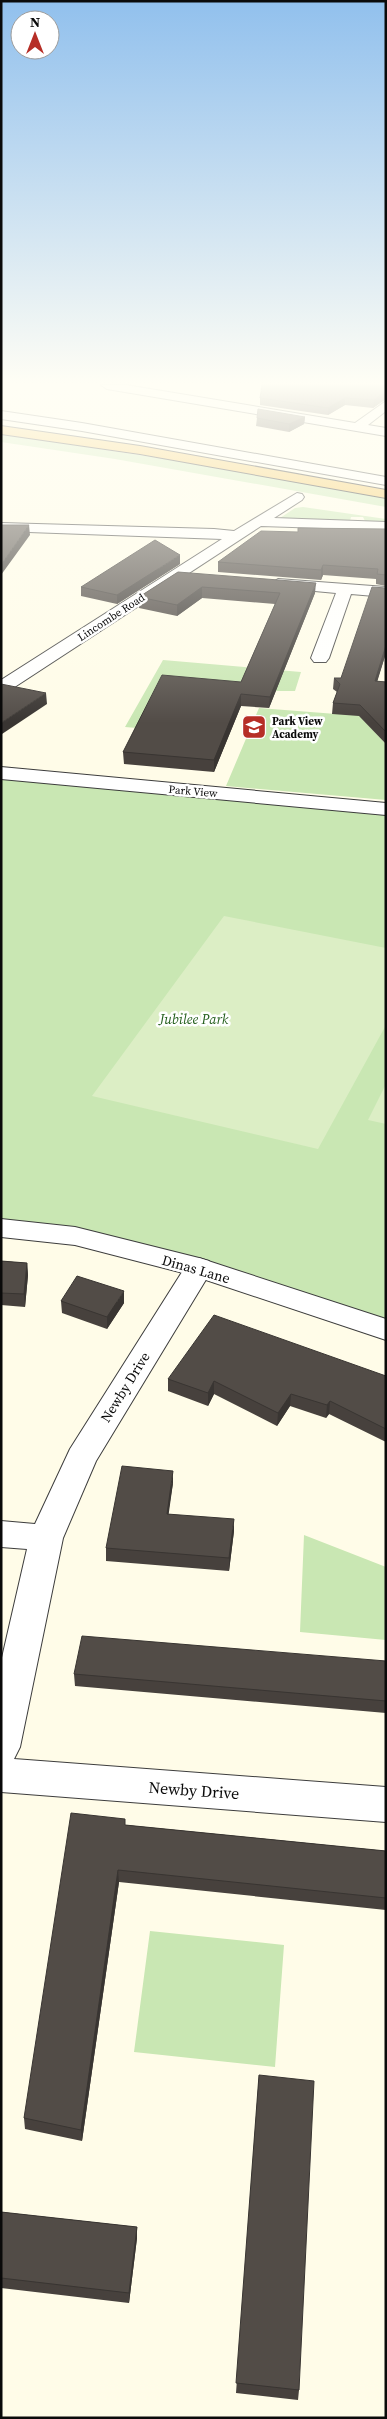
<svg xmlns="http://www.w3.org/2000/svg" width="387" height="2419" viewBox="0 0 387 2419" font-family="'Source Serif 4',serif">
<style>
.green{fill:#c9e7b3}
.pitch{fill:#dceec5}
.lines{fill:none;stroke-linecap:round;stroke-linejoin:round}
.minor-casing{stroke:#3d3d3d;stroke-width:2}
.tertiary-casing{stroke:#3d3d3d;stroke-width:2}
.trunk-casing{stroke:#1b1b1b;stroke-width:2}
.minor{fill:#fff;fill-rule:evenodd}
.tertiary{fill:#fff;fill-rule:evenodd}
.trunk{fill:#f4c65a;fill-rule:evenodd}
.wall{fill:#47413d}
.shaded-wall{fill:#393532}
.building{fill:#524c47;stroke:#393532}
.labels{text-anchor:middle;stroke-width:5;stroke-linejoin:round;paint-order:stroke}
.far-street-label{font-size:11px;fill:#0a0a0a;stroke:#fff}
.far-poi-label{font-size:11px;font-weight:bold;fill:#0a0a0a;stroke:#fff;text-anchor:start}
.park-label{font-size:14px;font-style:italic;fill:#245f1d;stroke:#fff}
.street-label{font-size:14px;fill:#0a0a0a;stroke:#fff}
.near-street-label{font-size:16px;fill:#0a0a0a;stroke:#fff}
</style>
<rect width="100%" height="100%" fill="#fffce8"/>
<path class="green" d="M1,434l164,25 221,39v9l-271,-48 -114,-17z
M303,507l83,12v6l-21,-4 -2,-4h-12l-1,4 -73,-1 18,-12z
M163,660l138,12 -6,19h-60l-63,40 -47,-4z
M339,705l11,1 36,38v56l-160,-14 33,-78 77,6z
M1,773l385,36v527l-311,-100 -74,-8z
M304,1535l82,32v73l-86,-8z
M150,1931l134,14 -9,122 -141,-15z"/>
<path class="pitch" d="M224,916l162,32v77l-68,124 -226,-53z
M386,1084v40l-18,-4z"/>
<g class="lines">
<defs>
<path id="minor" d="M101,385h25l229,38 31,-22v10l-18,14 18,3v8l-279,-47z
M1,411l81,12 304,54v8l-304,-54 -81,-12z
M297,493l5,1 2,3 -2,3 -28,18 112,4v8l-125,-4 -254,166 -6,1v-13l221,-141 -221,-8v-8l213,6 20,2z
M278,579l108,8v10l-35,-3 -22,64 -3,4h-12l-3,-4 25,-65 -64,-6 -2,-3z
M1,767l385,36v12l-385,-36z
M199,1258l10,3 4,7 -117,193 -33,77 -43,209 -6,12 372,28v35l-385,-30v-130l26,-113 -26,-2v-26l34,3 35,-75 119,-188z"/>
<path id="tertiary" d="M1,1219l74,8 124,31 187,61v21l-195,-65 -116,-30 -74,-8z"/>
<path id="trunk" d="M1,426l139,20 246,44v8l-246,-44 -139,-20z"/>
</defs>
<use href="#minor" class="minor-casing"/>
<use href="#tertiary" class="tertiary-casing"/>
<use href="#trunk" class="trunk-casing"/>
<use href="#minor" class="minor"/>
<use href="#tertiary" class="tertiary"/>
<use href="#trunk" class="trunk"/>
</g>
<path class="wall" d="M386,385v14l-13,9 -28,-3 -17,10 -68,-10v-7z
M305,417l-1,7 -15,8 -33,-6 1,-8z
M386,529v57l-10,-2v-5l-53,-4 -2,5 -103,-8v-10l80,-30z
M180,564l-63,40 -36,-8v-9z
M178,572l137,21 -46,115 -28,-2 -27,66 -90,-8 -1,-12 118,-70 34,-78 -73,-6 -25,18 -38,-8v-11z
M386,588v65l-9,28 9,1v62l-27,-28 -27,-2 1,-11 4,-11 -4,-3 1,-11h7z
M1,1261l26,2 1,12 -3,32 -24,-2z
M61,1301l63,2 -17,26 -45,-16z
M386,1376v66l-57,-28 -3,4 -36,-12 -13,20 -63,-32 -6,12 -40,-15v-12z
M173,1483l-5,31 66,17 -5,40 -123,-10v-13z
M386,1661v52l-311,-27 -1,-12z
M126,1825l260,26v59l-267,-28 -37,259 -57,-12 -1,-11z
M259,2075l40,315 -1,10 -62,-7z
M1,2212l136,15v11l-8,65 -128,-15z"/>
<path class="shaded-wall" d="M386,392v7l-13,9 1,-8z
M345,398v7l-17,10v-7z
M305,417l-1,7 -15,8v-8z
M29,525l1,10 -29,40v-10z
M180,555v9l-63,40v-9z
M323,565v10l-2,5v-10z
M316,583l-1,10 -46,115 1,-11z
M202,587v11l-25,18v-11z
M386,645v8l-12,39 1,-11z
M46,693l1,11 -45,30 -1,-11z
M241,694v12l-27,66v-12z
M27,1263l1,12 -3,32 -1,-13z
M124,1291v12l-17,26v-12z
M214,1381v13l-6,12v-13z
M291,1394l-1,12 -13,20 1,-13z
M330,1401l-1,13 -3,4 1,-13z
M173,1471v12l-6,43v-12z
M234,1519v12l-5,40v-13z
M118,1870l1,12 -37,259 -1,-11z
M137,2227v11l-8,65v-10z"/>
<path class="building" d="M262,385h124v7l-12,8 -29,-2 -17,10 -68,-10z
M258,409l47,8 -16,7 -32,-6z
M1,525h28l-28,40z
M298,528l88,1v46l-9,-1 1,-5 -55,-4 -2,5 -103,-8 43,-31 37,1z
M155,540l25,15 -63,40 -36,-8z
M178,572l138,11 -46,114 -29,-3 -27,66 -91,-8 39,-77 79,7 39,-89 -78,-6 -25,18 -38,-8z
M372,587l14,1v57l-11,36 11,1v50l-26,-27 -27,-2 7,-19 -6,-6h7z
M1,684l45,9 -45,30z
M1,1261l26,2 -3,31 -23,-1z
M77,1276l47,15 -17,26 -46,-16z
M214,1315l172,61v53l-56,-28 -3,4 -36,-11 -13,19 -64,-32 -6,12 -40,-14z
M122,1466l51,5 -6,43 67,5 -5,39 -123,-10z
M82,1636l304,25v40l-312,-27z
M71,1813l54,6v6l261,26v47l-268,-28 -37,260 -57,-12z
M259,2075l55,6 -15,309 -63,-7z
M1,2212l136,15 -8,66 -128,-15z"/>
<linearGradient id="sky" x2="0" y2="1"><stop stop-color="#91c0ed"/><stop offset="0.53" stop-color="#fffef5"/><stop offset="1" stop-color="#fffef5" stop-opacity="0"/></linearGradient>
<rect width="387" height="723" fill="url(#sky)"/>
<defs>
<symbol id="school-square" viewBox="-11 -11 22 22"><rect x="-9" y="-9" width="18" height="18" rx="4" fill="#b62e26" stroke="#fff"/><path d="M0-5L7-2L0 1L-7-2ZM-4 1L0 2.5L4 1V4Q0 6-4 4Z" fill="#fff"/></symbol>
</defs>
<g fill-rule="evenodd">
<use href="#school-square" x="240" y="713" width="28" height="28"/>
</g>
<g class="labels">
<g class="far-street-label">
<text transform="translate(111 617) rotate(-33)" y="4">Lincombe Road</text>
<text transform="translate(193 791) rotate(5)" y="4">Park View</text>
</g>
<g class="far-poi-label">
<text x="272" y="725">Park View<tspan x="272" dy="13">Academy</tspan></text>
</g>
<g class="park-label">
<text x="194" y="1024">Jubilee Park</text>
</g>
<g class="street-label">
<text transform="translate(196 1269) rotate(16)" y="5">Dinas Lane</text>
<text transform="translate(125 1387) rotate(-58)" y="5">Newby Drive</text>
</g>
<g class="near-street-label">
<text transform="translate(194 1790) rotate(4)" y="6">Newby Drive</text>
</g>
</g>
<rect width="387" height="2419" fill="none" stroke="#0a0a0a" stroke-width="5"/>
<g transform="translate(35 35)"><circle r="24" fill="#ffffff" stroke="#9d9d9d"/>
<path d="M0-4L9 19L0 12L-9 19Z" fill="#b62e26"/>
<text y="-8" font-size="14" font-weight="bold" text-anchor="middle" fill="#0a0a0a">N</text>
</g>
</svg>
